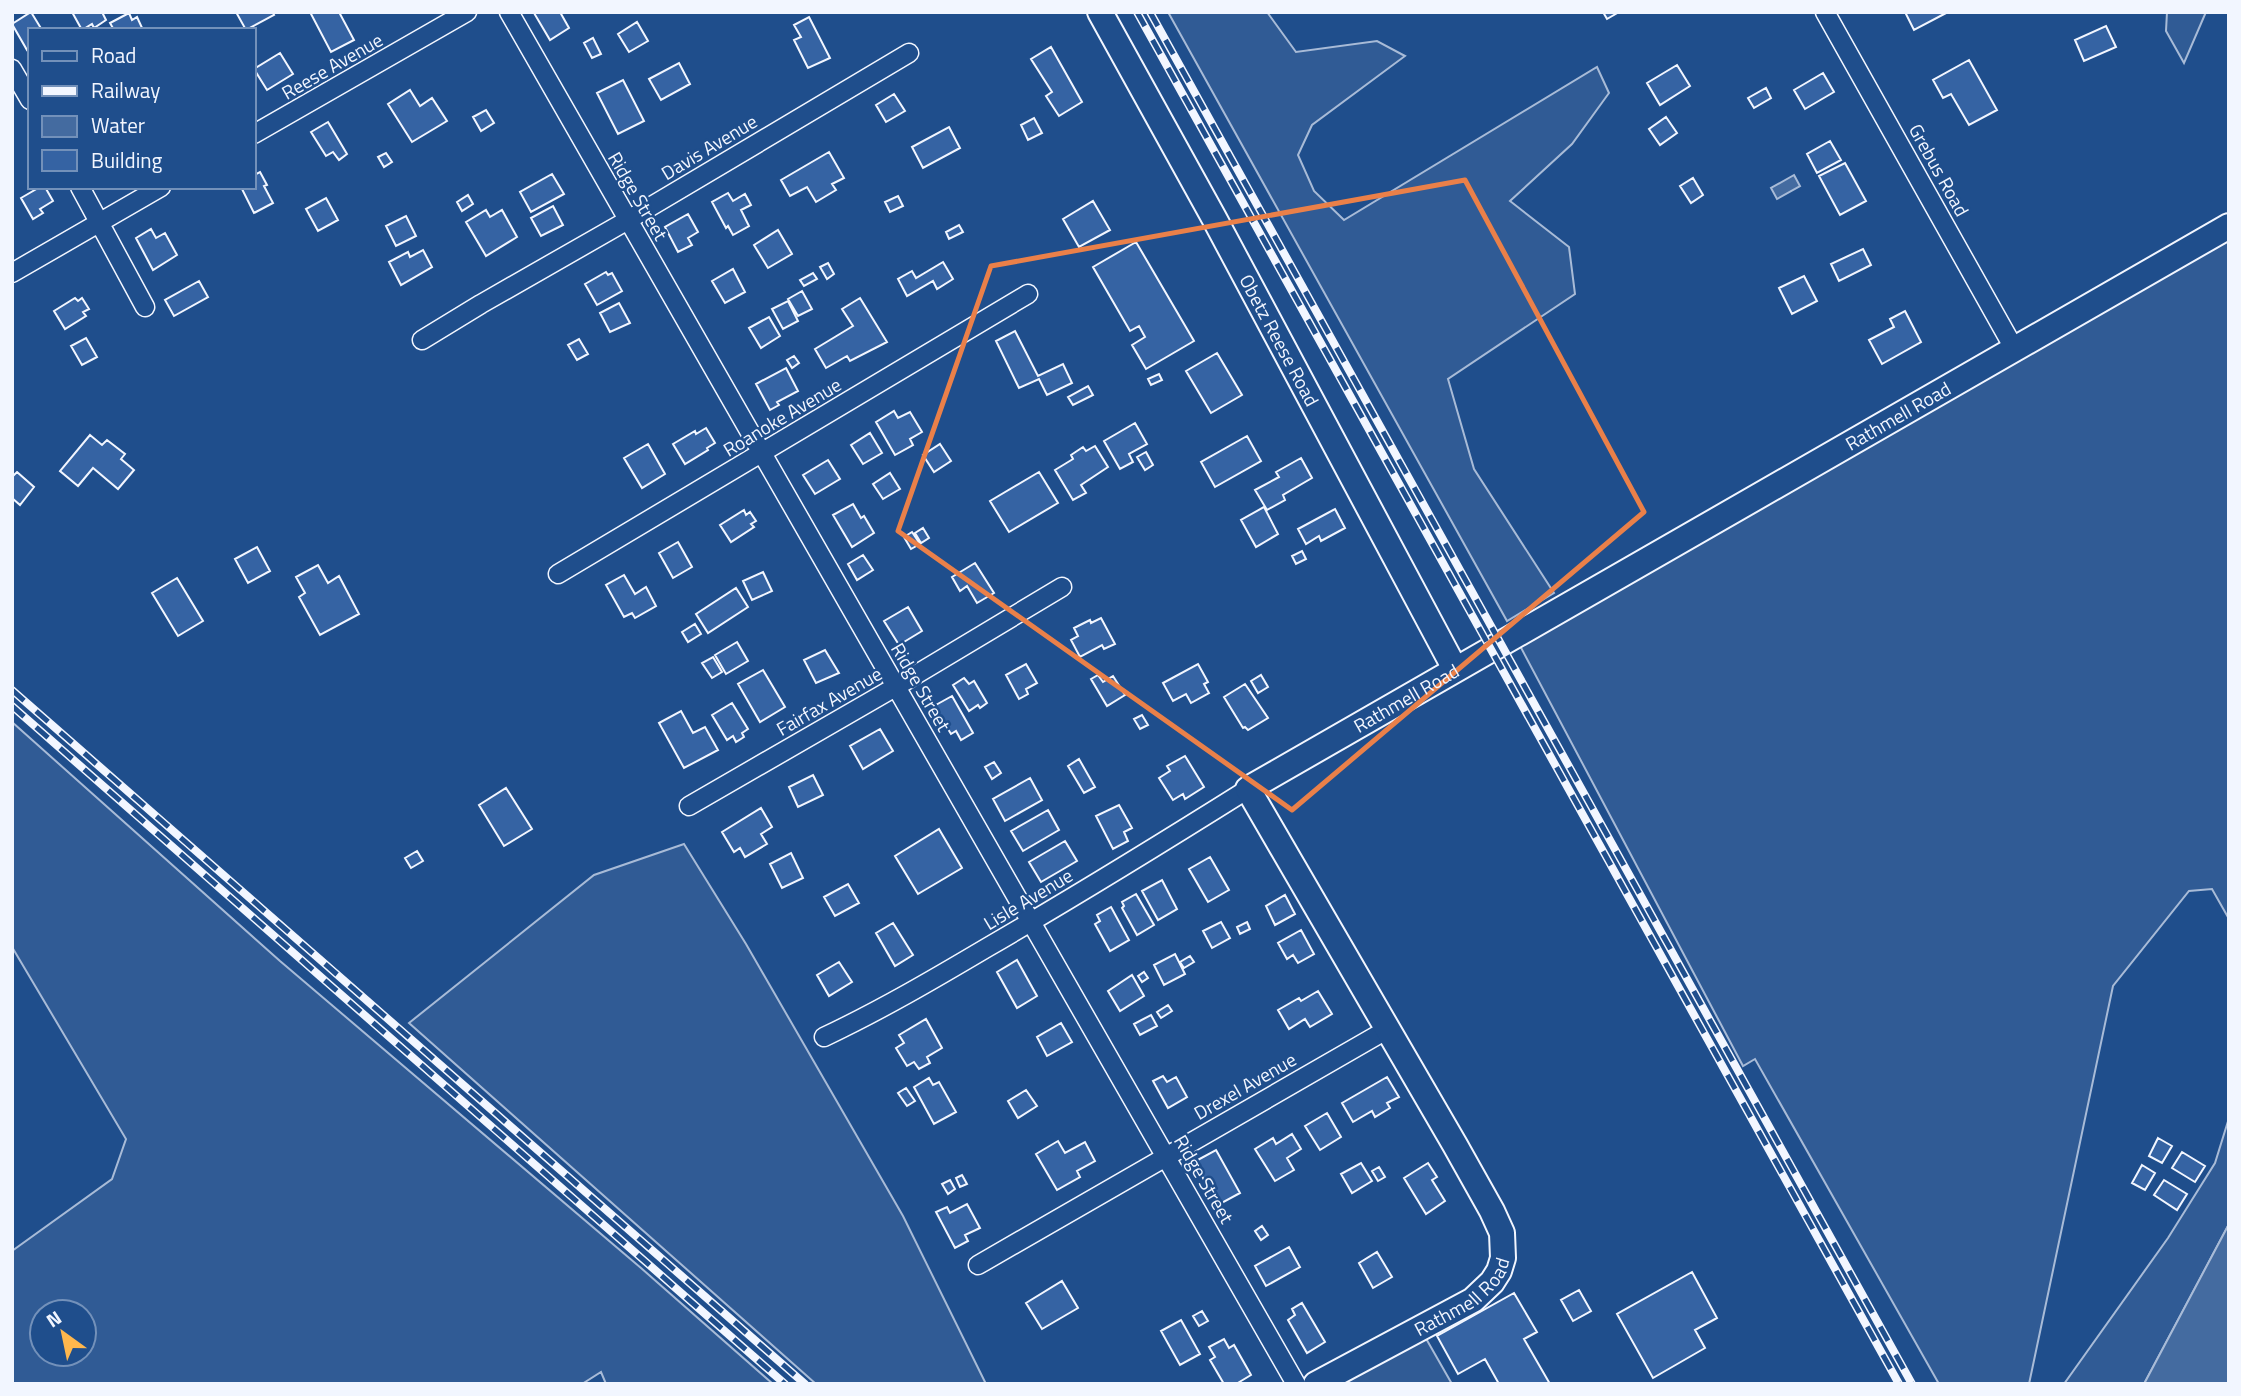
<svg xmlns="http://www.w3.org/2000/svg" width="2241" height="1396" viewBox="0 0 2241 1396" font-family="'Titillium Web',sans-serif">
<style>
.built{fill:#305b95;stroke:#a8bbd7;stroke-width:2;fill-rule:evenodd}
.water{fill:#446ba0;stroke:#a8bbd7;stroke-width:2}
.building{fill:#3563a3;stroke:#f2f6ff;stroke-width:2}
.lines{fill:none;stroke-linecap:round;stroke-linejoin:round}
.street-casing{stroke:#f2f6ff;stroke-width:21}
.secondary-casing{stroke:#f2f6ff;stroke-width:28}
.street{stroke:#1f4e8c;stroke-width:18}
.secondary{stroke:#1f4e8c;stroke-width:24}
.rail-casing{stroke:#f2f6ff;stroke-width:8}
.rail{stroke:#1f4e8c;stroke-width:5;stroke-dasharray:16;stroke-linecap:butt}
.marked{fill:none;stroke:#ea8049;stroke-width:5;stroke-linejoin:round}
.labels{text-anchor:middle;stroke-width:5;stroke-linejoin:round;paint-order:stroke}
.street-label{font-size:19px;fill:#f2f6ff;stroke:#1f4e8c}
</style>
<rect width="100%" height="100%" fill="#1f4e8c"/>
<path class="built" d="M1168,12h99l29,40 81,-11 28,15 -93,69 -14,30 16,36 30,29 253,-153 12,26 -37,51 -62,57 59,46 6,47 -127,85 26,90 80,124 -47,28z
M2167,12h39l-22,51 -18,-32z
M2229,236v683l-17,-30 -23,2 -76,95 -84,398h-90l-184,-325 -12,7 -225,-424z
M12,722l268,239 361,307 132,116h-167l-5,-12 -19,12h-570v-133l100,-72 14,-40 -114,-192zM84,1312v42h-42v-42z
M684,844l62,100 157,272 83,168h-170l-407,-361 185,-148z
M2229,1118v106l-85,160h-80l104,-146 47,-75z
M1424,1335l28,49h-113z"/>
<path class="water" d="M1794,175l6,11 -23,13 -6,-11z
M2229,1224v160h-85z"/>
<path class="building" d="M31,12l11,18h-12v18l-3,2 -15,-26z
M72,12h30l4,8 -12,8 -2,-4 -10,6z
M236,12h36l2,3 -28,15z
M310,12h29l15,28 -23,12z
M536,12h24l9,16 -19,12 -16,-27z
M1603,12h16l-12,7z
M1905,12h43l-34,18z
M129,13l3,7 5,-3 6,13h-29l-4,-7z
M809,17l21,41 -22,10 -14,-28 7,-3 -7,-12z
M637,22l11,19 -19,11 -11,-18z
M2106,26l10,21 -32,14 -9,-21z
M593,38l8,16 -9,4 -8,-15z
M1051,47l31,55 -23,14 -13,-20 6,-4 -21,-33z
M280,53l13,21 -26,16 -13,-21z
M1969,60l28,50 -28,15 -18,-31 -8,4 -10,-18z
M679,63l11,21 -29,16 -12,-21z
M1677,65l13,21 -30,19 -13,-22z
M1823,73l11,19 -29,17 -11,-19z
M623,80l21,41 -26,13 -21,-41z
M1766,88l5,10 -17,10 -6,-10z
M410,90l10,16 12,-8 15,23 -35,21 -24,-38z
M894,94l11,17 -19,11 -10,-17z
M486,110l8,13 -13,8 -8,-14z
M1666,117l11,16 -17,12 -11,-16z
M1034,118l8,15 -14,7 -7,-15z
M328,122l19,32 -8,6 -6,-8 -7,4 -15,-24z
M949,127l11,21 -37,20 -11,-21z
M1830,141l11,19 -24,13 -10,-19z
M829,152l15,26 -12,6 4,6 -20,12 -9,-15 -17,9 -9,-16z
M386,153l6,9 -8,5 -6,-10z
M1845,163l21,38 -26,14 -21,-39z
M260,172l7,13 -3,1 9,17 -19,10 -13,-26h13v-12z
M552,174l12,20 -33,18 -11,-20z
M1693,178l10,17 -12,8 -11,-17z
M40,187h5l8,14 -13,8 3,4 -10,6 -12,-21z
M728,193l5,8 12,-7 6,11 -10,5 8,16 -16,9 -5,-9 -2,2 -14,-26z
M468,195l5,9 -11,7 -5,-9z
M898,196l5,10 -13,6 -5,-10z
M326,198l12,22 -20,11 -12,-22z
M1093,201l17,29 -31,17 -16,-28z
M553,206l10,19 -22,11 -10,-18z
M486,210l4,7 12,-7 15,27 -31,19 -20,-34z
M688,214l10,18 -10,6 4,7 -14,7 -13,-25z
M406,216l10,20 -20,10 -10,-20z
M959,225l4,7 -14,7 -3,-7z
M151,229l5,9 9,-5 12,22 -24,15 -17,-32z
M778,230l14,24 -24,14 -14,-23z
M1136,242l58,99 -48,28 -14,-24 13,-8 -6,-11 -9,5 -37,-64z
M1863,249l8,16 -32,16 -8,-17z
M423,250l9,17 -31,18 -12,-23 19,-10 2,5z
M943,262l10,17 -16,10 -4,-8 -26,15 -9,-17 14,-8 4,7z
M828,263l6,11 -7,5 -7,-12z
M733,269l12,23 -20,11 -13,-22z
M606,272l2,3 4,-2 10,18 -25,14 -12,-21z
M813,273l4,6 -13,7 -4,-6z
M1804,276l13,25 -25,13 -13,-26z
M199,281l9,16 -34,19 -9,-16z
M802,291l10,18 -14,7 -10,-17z
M75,298l3,3 4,-3 7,11 -6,3 3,4 -21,13 -11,-18z
M860,298l27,44 -37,19 -3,-5 -21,12 -11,-19 38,-23 -11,-17z
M788,301l10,20 -15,8 -11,-20z
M619,303l11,20 -20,9 -10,-19z
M1905,311l16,31 -39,22 -13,-24 25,-13 -4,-8z
M769,317l11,19 -19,12 -12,-20z
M1015,331l23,45 25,-12 9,19 -25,12 -8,-16 -20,9 -23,-47z
M86,338l11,19 -15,8 -11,-19z
M579,339l9,15 -11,6 -9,-15z
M1217,353l25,42 -31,18 -25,-42z
M794,356l5,7 -7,5 -5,-8z
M786,368l12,23 -21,11 2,3 -9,5 -14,-26z
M1159,374l3,6 -11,5 -3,-6z
M1088,386l5,9 -20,10 -5,-8z
M894,411l4,7 12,-6 12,20 -12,7 3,6 -18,10 -19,-33z
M1135,423l12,21 -18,10 4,8 -13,7 -16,-28z
M706,428l9,15 -8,5 1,2 -23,14 -12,-20 22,-13 1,3z
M870,433l12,20 -19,11 -12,-19z
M90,435l12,10 5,-5 18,14 -4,5 13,11 -16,19 -25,-21 -15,18 -18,-15z
M1247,436l14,25 -46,26 -14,-25z
M648,444l17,30 -23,14 -18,-30z
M940,444l11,17 -17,11 -11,-17z
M1095,446l13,21 -27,18 5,8 -13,7 -18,-30 18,-11 -2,-4 12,-8 3,4z
M1146,452l7,13 -8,5 -8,-13z
M1301,458l11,20 -29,17 2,5 -18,10 -12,-20 24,-13 -3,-5z
M828,460l12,19 -25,15 -12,-19z
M17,472l17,15 -14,18 -8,-7v-21z
M1039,472l19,31 -49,29 -19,-31z
M890,473l10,16 -17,10 -10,-15z
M853,504l8,14 3,-2 10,17 -22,14 -19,-32z
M1264,507l14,27 -22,13 -15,-27z
M1335,509l10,19 -24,13 -2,-5 -13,8 -8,-15z
M744,510l2,5 4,-3 6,9 -5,3 3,3 -23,15 -11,-17z
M923,528l6,10 -8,5 -6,-10z
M912,532l8,12 -9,5 -7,-12z
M678,542l14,25 -19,11 -14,-25z
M257,547l13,24 -22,12 -13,-24z
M1302,551l4,8 -10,5 -4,-8z
M863,555l10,15 -16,10 -9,-16z
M975,563l19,30 -17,10 -10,-17 -7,5 -8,-14z
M318,565l10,18 11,-7 20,38 -39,21 -21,-38 6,-4 -9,-16z
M763,572l9,19 -20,9 -9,-19z
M624,575l11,19 11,-7 10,19 -21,12 -3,-5 -8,4 -18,-32z
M177,578l26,43 -25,15 -26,-43z
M736,588l12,19 -40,26 -12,-19z
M908,607l14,24 -23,14 -15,-24z
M1101,618l14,26 -11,5 -2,-4 -22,12 -9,-17 7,-4 -4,-8 16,-8 1,3z
M695,624l6,10 -13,8 -6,-10z
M737,642l11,19 -22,13 -11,-19z
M825,650l14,23 -23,10 -12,-23z
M713,657l9,15 -10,6 -10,-15z
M1026,664l11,19 -11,6 2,5 -9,5 -13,-24z
M1198,664l10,18 -4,2 5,9 -18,10 -5,-9 -13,7 -10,-18z
M763,670l22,37 -25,15 -22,-38z
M1098,675l5,7 10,-6 12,19 -18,11 -16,-27z
M1261,675l7,12 -10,6 -7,-12z
M964,678l5,6 5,-3 13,22 -7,5 -2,-3 -9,6 -16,-26z
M1245,684l23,34 -20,12 -3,-3 -2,1 -19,-31z
M952,696l21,37 -12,7 -5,-9 -5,3 -17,-28z
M732,703l16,26 -6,4 2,4 -8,5 -3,-6 -6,4 -15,-25z
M681,711l12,22 12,-6 13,23 -34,18 -25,-45z
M1142,715l6,10 -8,4 -6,-10z
M880,729l13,22 -30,18 -13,-23z
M1185,756l19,31 -19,12 -2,-5 -10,6 -14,-22 11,-7 -3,-5z
M1079,759l16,28 -11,6 -16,-27z
M994,762l7,11 -9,6 -7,-12z
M813,775l10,20 -25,12 -9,-20z
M1030,778l12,22 -37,21 -12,-22z
M506,788l26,41 -28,17 -25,-41z
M1119,805l13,23 -8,4 4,9 -15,8 -17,-33z
M761,808l11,19 -11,7 6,10 -22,13 -5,-9 -6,4 -12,-20z
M1048,810l11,20 -36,21 -12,-20z
M939,829l23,39 -44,26 -23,-38z
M1065,841l12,20 -36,21 -12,-20z
M417,851l6,10 -12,7 -6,-10z
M791,853l12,25 -21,10 -12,-24z
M1210,857l19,33 -21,12 -19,-33z
M1162,880l15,29 -19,11 -16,-29z
M848,884l11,19 -24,13 -11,-19z
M1136,894l18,31 -17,10 -15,-27 2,-2 -2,-4z
M1285,895l10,19 -20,11 -9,-19z
M1111,907l18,33 -19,11 -15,-27 5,-3 -3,-6z
M1221,922l9,16 -18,10 -9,-17z
M1247,922l3,7 -10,5 -3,-7z
M893,923l20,32 -18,11 -19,-33z
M1301,930l13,24 -16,9 -5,-8 -6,4 -9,-16z
M1175,954l10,20 -21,11 -10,-20z
M1190,956l4,6 -10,6 -4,-6z
M1017,960l20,36 -20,12 -20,-36z
M839,962l13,20 -23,14 -12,-21z
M1144,972l4,6 -6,4 -4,-6z
M1132,975l12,21 -24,15 -12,-20z
M1318,991l14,23 -22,13 -5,-8 -16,10 -11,-19 21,-12 2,3z
M1168,1005l4,6 -11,7 -4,-6z
M1151,1015l6,11 -17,9 -6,-11z
M926,1019l16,29 -15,9 3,6 -11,6 -5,-7 -7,4 -11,-18 8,-5 -5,-8z
M1061,1023l11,19 -25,14 -10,-19z
M1163,1076l4,6 9,-5 11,20 -19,11 -15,-27z
M1387,1077l12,20 -12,6 3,5 -15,9 -3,-6 -19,11 -11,-19z
M929,1078l4,7 6,-3 17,30 -22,12 -20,-37z
M906,1088l9,13 -8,5 -9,-13z
M1026,1090l11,16 -19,12 -10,-17z
M1327,1113l14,24 -21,13 -15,-24z
M1292,1134l9,15 -14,9 7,12 -19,11 -20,-32 18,-11 3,6z
M2158,1138l14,8 -10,17 -13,-7z
M1058,1141l7,12 20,-11 10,19 -18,10 3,6 -23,13 -21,-36z
M1216,1150l24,43 -22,12 -24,-43z
M2182,1152l23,14 -10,16 -23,-14z
M1361,1163l11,18 -20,12 -11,-19z
M1428,1163l9,14 -5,3 13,21 -19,13 -22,-36z
M2142,1165l13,8 -10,17 -13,-7z
M1379,1167l6,10 -7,4 -6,-10z
M962,1175l5,9 -7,3 -4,-9z
M950,1180l5,9 -7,5 -6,-10z
M2164,1180l23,14 -10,16 -23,-15z
M967,1204l13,24 -15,7 3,6 -13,7 -19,-36 11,-5 3,6z
M1262,1226l6,9 -7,5 -6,-9z
M1289,1247l11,20 -34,19 -11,-20z
M1377,1252l15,25 -19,11 -14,-25z
M1692,1272l25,46 -22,12 10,18 -52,30 -36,-64z
M1062,1281l16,27 -36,21 -16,-26z
M1579,1290l12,21 -18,10 -12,-21z
M1514,1293l23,39 -13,7 26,45h-51l-14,-25 -27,15 -21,-38z
M1302,1303l23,39 -18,11 -19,-33 7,-5 -3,-6z
M1202,1311l6,10 -9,5 -6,-10z
M1181,1320l19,34 -20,11 -19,-34z
M1224,1339l5,9 5,-3 17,30 -15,9h-12l-14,-24 5,-3 -6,-10z"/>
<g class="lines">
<defs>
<path id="street" d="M509,12l787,1372
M1825,12l190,338
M12,69l18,31
M254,134l213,-122
M80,187l65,120
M12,273l149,-86
M422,340l59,-36 147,-84 281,-167
M558,574l470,-280
M689,806l208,-120 165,-99
M824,1037c57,-27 110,-58 164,-90 88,-51 174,-104 260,-158
M978,1265l410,-236"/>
<g id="secondary">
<path id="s1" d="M1100,12l114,206 241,451"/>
<path id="s2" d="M1316,1384l157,-84 19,-18 7,-11 4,-13 -1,-25 -10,-22 -37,-66 -207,-356 981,-563"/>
</g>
</defs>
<use href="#street" class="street-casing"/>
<use href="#secondary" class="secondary-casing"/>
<use href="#street" class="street"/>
<use href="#secondary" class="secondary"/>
<defs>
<path id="rail" d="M1137,12l762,1372
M1150,12l762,1372
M12,690l793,694
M12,706l773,678"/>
</defs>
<use href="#rail" class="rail-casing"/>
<use href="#rail" class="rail"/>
</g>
<path class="marked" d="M1465,180l179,332 -352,298 -394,-279 93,-265z"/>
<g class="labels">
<g class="street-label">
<text transform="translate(332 66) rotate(-30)" y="7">Reese Avenue</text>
<text transform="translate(709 147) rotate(-31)" y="7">Davis Avenue</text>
<text transform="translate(1939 170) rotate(61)" y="7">Grebus Road</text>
<text transform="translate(638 196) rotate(60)" y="7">Ridge Street</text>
<text dy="7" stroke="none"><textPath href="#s1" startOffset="374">Obetz Reese Road</textPath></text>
<text transform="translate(782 417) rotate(-31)" y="7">Roanoke Avenue</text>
<text dy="7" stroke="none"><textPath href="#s2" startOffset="1517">Rathmell Road</textPath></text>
<text transform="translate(921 687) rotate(60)" y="7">Ridge Street</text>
<text dy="7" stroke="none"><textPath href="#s2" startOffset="950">Rathmell Road</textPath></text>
<text transform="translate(829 701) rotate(-30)" y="7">Fairfax Avenue</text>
<text transform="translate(1028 899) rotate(-31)" y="7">Lisle Avenue</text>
<text transform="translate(1245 1086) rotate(-30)" y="7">Drexel Avenue</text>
<text transform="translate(1204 1179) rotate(60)" y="7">Ridge Street</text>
<text dy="7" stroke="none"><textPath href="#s2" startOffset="172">Rathmell Road</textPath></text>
</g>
</g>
<rect width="2241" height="1396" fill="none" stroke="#f2f6ff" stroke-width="28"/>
<rect x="28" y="28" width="228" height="161" fill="#1f4e8c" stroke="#7391ba" stroke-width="2"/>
<rect x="42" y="51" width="35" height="10" fill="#1f4e8c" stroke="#7391ba" stroke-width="2"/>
<text x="91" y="63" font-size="21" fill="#f2f6ff">Road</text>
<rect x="42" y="86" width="35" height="10" fill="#f2f6ff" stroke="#7391ba" stroke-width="2"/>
<text x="91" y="98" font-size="21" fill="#f2f6ff">Railway</text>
<rect x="42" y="116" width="35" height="21" fill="#446ba0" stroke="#7391ba" stroke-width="2"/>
<text x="91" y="133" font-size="21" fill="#f2f6ff">Water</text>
<rect x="42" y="150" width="35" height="21" fill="#3563a3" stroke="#7391ba" stroke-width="2"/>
<text x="91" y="168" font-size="21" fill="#f2f6ff">Building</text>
<g transform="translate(63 1333) rotate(327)"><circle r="33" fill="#1f4e8c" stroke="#7391ba" stroke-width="2"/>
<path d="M0-5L12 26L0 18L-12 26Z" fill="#ffb74d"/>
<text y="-10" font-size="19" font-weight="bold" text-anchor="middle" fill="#f2f6ff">N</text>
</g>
</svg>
